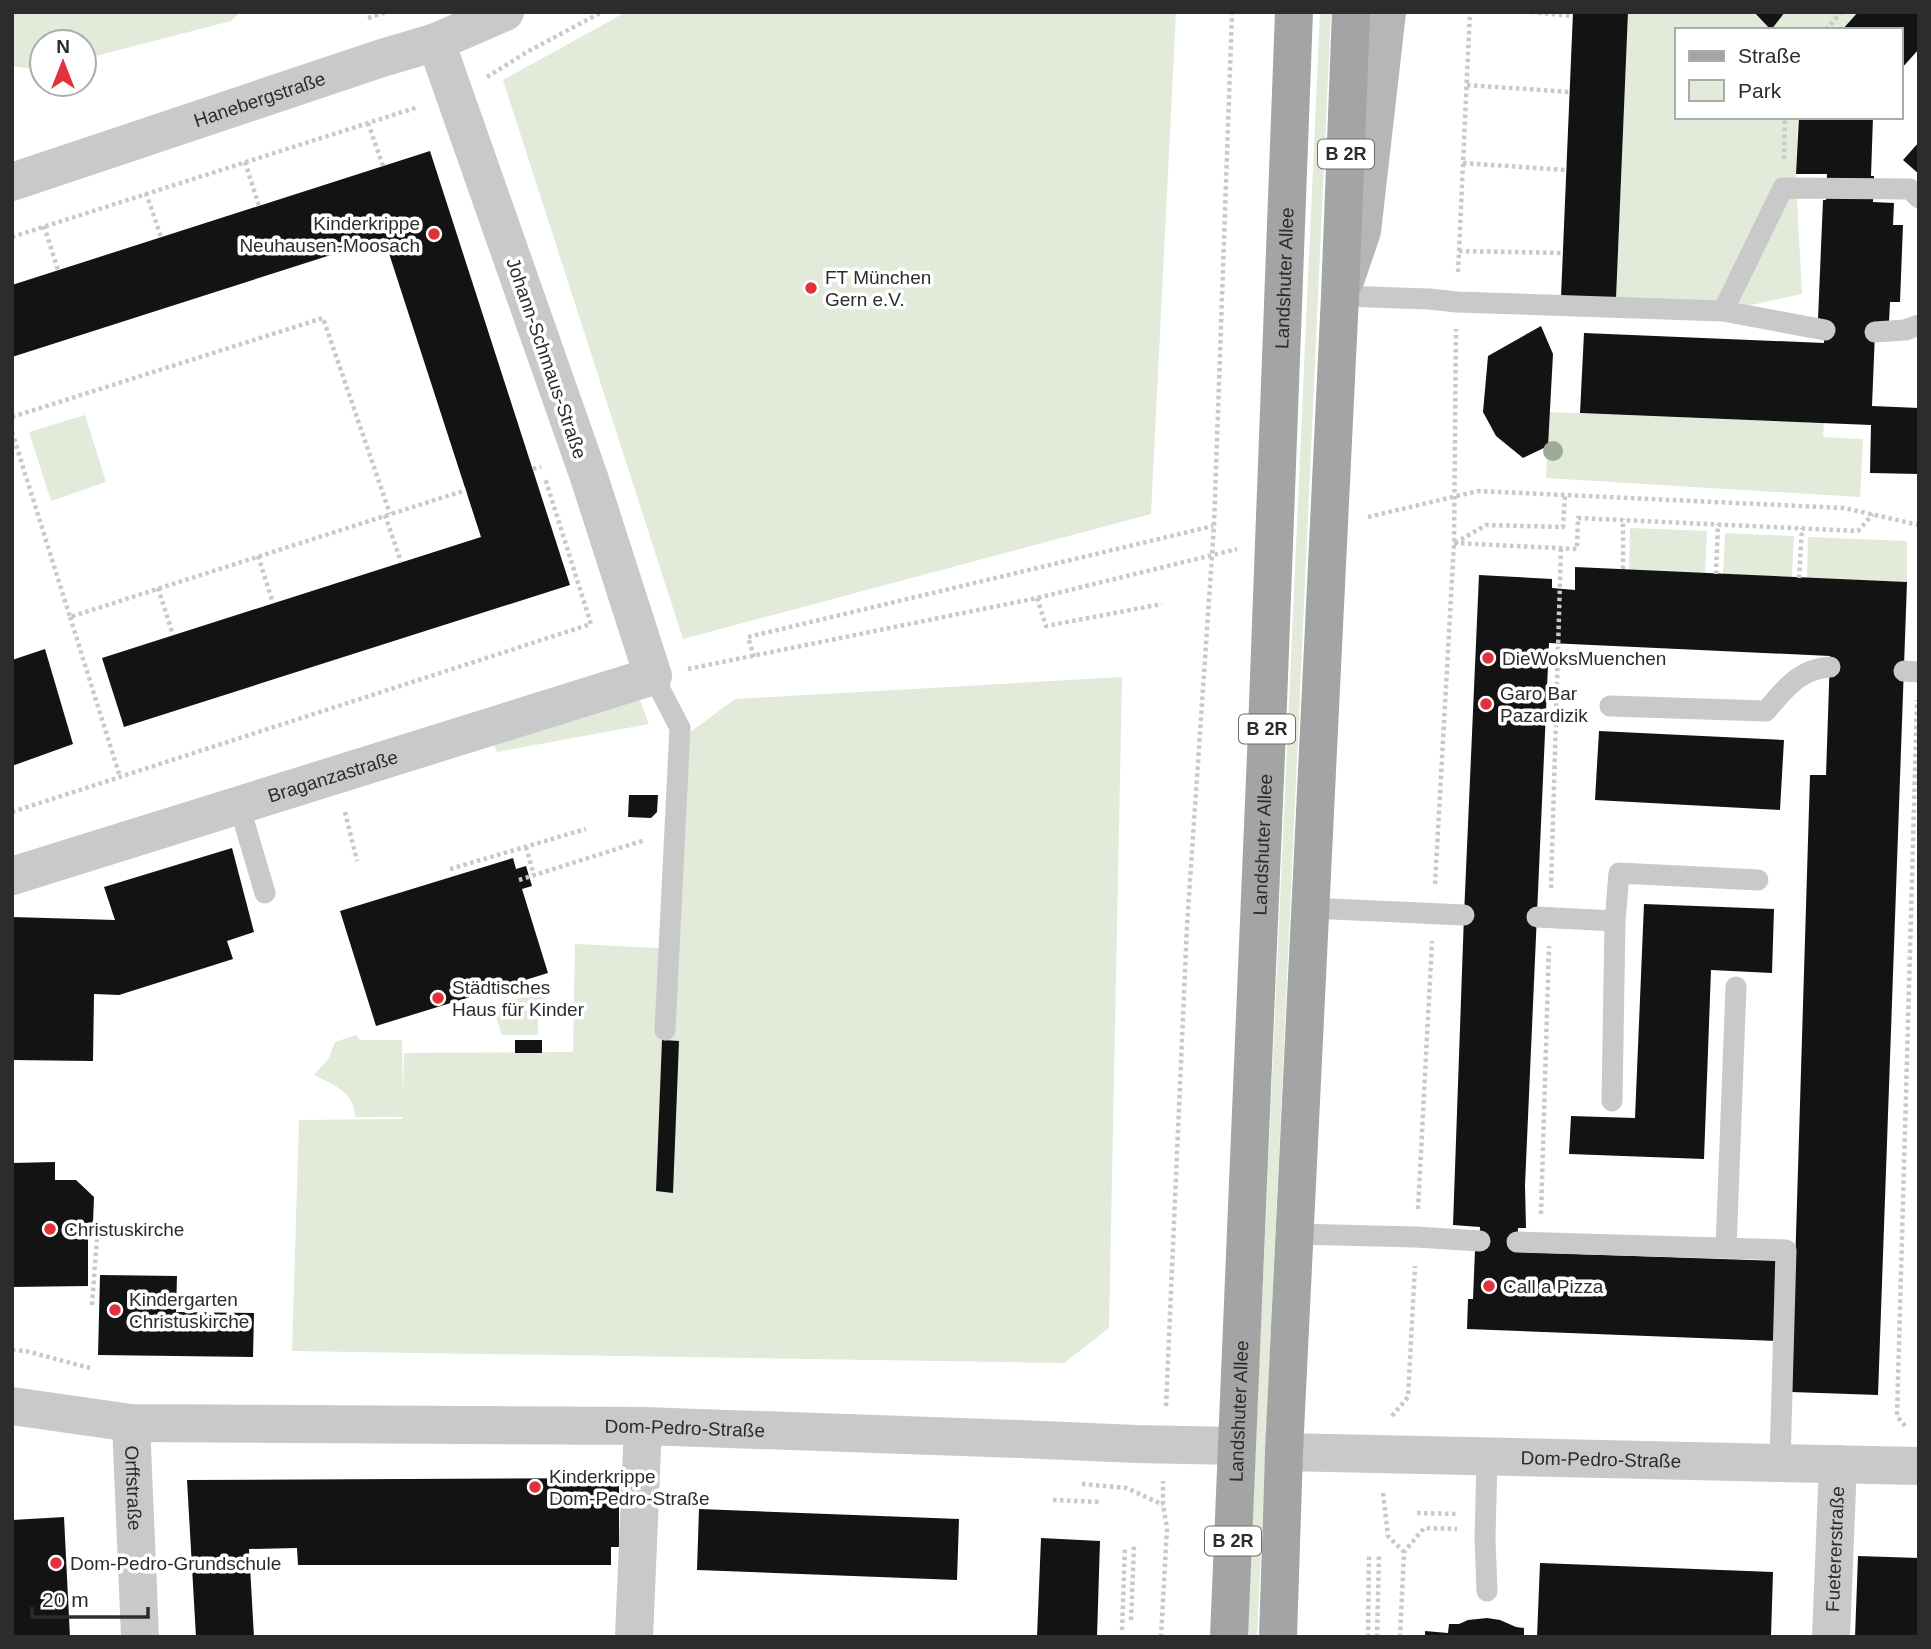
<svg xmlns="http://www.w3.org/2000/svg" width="1931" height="1649" viewBox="0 0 1931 1649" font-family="Arial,sans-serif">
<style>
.green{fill:#e2eada}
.building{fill:#131313;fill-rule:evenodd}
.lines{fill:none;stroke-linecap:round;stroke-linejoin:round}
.path{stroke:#c9c9c9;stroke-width:4.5;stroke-dasharray:3.5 3.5;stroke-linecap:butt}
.lane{stroke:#c9c9c9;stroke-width:21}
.street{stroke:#c9c9c9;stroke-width:38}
.secondary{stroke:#b6b6b6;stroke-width:38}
.primary{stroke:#a4a4a4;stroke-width:38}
.tree{fill:#9eab93}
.poi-dot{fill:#e1313d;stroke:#fff;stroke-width:2.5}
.labels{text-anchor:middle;stroke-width:7;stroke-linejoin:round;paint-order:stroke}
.shield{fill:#fff;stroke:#6b6b6b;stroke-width:2}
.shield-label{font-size:18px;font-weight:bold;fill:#2c2c2c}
.street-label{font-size:19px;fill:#2c2c2c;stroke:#fff}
.poi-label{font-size:19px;fill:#2c2c2c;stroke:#fff;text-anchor:start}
</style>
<rect width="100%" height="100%" fill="#fff"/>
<path class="green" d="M12,12h228l-9,9 -147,38v-17h-42l-1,28 -29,-4z
M626,12h550l-25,502 -468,125 -180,-559z
M1320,12h11l-74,1625h-10z
M1628,12h230l-16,18h-165v87h121l-2,63 6,114 -79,17 -107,-12z
M1549,412l275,11 -1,14 40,2 -3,58 -314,-19z
M85,415l21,67 -55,19 -22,-69z
M1630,528l77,3 -2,42 -76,-3z
M1725,533l69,3 -2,41 -69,-3z
M1808,537l99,4v41l-100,-4z
M1122,677l-13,651 -45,35 -772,-12 7,-231 104,-1 -1,-2h-47c0,-25 -21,-32 -41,-42l15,-17 6,-16 21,-7 4,5h42l1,56 1,-43 169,-1 2,-108 104,5 10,-216 46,-34z
M638,695l11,29 -152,28 -4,-9z
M548,989l-10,23v23h-36l-10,-29z"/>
<path class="building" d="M1573,12h55l-12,287 -55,-2z
M1754,12h31l-14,18z
M1858,12h61v37l-18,20v-39h-59z
M1799,117h74l-2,59h3l-1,26 21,1 -1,22h10l-3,77h-10l-1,20 -14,10 -3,74 47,2v66l-49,-1 1,-48 -291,-12 4,-80 240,10 1,-23 -7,-1 5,-119h3l1,-26h-31z
M1919,142v32l-16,-14z
M430,151l140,434 -446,142 -22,-69 379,-121 -97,-299 -372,119v-72z
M1541,326l12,28 -5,92 -25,12 -27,-22 -13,-24 5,-56z
M1575,567l332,15 -29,813 -87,-3 -14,-51 -310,-12 1,-30h5l2,-49h4l1,-23 -27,-2 11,-310 15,-340 73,4v9l23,2zM1549,643l281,13 -4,119h-16l-15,493 -15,-7 -263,-9 1,-24h8l-1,-43z
M45,649l28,95 -61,22v-106z
M1599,731l185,9 -4,70 -185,-10z
M629,795h29l-1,17 -6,6 -23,-1z
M232,848l22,84 -27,9 6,18 -114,36 -25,-1 -1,67 -81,-1v-143l103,3 -11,-33z
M513,858l3,11 10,-3 6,20 -10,3 26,84 -172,53 -36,-115z
M1644,904l130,5 -2,64 -61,-3 -7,189 -135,-5 2,-38 64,2z
M515,1040h27v13h-27z
M662,1040l17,1 -6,152 -17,-2z
M55,1162v18h21l18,17 -1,26 -11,12h6v51l-76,1v-124z
M100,1275l77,1 -1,36 78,1 -1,44 -155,-2z
M619,1478v69h-8v18h-313l-1,-17 -48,1 5,88h-58l-9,-157z
M699,1509l260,10 -2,61 -260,-10z
M64,1517l6,120h-58v-117z
M1041,1538l59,3 -3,96h-60z
M1858,1556l61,2v79h-64z
M1540,1563l233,9 -2,65h-234z
M1487,1618l13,2 16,7 8,1v9h-99v-6l23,2 1,-9h10l9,-4z"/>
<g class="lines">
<path class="path" d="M1531,12l41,4
M368,18l18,-6
M1826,30l15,-18
M487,77l40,-25 75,-40
M1467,85l102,7
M368,123l15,43
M1784,159l1,-42
M245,162l14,44
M1463,163l103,7
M146,193l15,44
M44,226l14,44
M12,237l406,-130
M1459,251l104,2
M1458,272l12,-260
M12,417l311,-99 67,196
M12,432l58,185 396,-127
M533,469l8,-2
M385,515l16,47
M1368,517l110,-26 366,17 75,17
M1454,543l123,6 1,-31 280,13 15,-17
M1455,543l31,-18 77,2 2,-31
M258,556l15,47
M1623,569v-50
M1716,574l2,-50
M1799,578l3,-50
M158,588l15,47
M1037,598l9,28 116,-22
M70,617l50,160
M754,657l-6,-20 465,-111
M688,669l349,-71 200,-49
M12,812l579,-188 -46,-146
M345,812l12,49
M526,847l8,28
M450,869l136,-40
M519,880l126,-40
M1435,884l19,-341 2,-214
M1551,888l10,-341
M1418,1209l14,-268
M1541,1214l8,-268
M92,1305l5,-67
M12,1350l14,1 64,17
M1166,1406l21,-481 27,-399 18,-514
M1392,1416l16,-19 7,-131
M1905,1426l-8,-10 20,-716
M1082,1484l45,4 36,17
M1383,1493l5,43 16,16
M1053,1500l47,2
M1417,1513l41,1
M1131,1620l3,-74
M1122,1630l3,-83
M1161,1637l6,-109 -4,-23v-24
M1368,1637l1,-82
M1377,1637l2,-82
M1400,1637l4,-85 20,-24 33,1"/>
<path class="lane" d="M1340,296l89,3 28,3 266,9 102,19
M1723,311l60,-123 127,1 9,9
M1875,332l30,-2 14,-5
M1904,671l15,1
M653,676l27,52 -15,302
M1610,706l156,5c19,-22 33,-42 64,-44
M239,805l26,88
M1310,908l154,7
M1537,917l78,4
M1612,1101l3,-180 4,-48 139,7
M1295,1234l121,3 64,4
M1517,1242l269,8 -6,213
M1726,1248l10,-261
M1487,1456l-2,84 2,51"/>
<g class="street">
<path id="s1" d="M12,182l370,-124 54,-16 69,-30"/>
<path id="s2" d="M12,876l641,-200 -64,-199 -153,-435"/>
<path id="s3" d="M12,1406l119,17 512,3 377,13 116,5 101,2"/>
<path id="s4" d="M131,1423l9,214"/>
<path id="s5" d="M1284,1452l635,14"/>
<path d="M634,1637l9,-211"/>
<path id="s6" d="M1831,1637l7,-173"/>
</g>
<path class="secondary" d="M1345,281l17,-50 25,-219"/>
<g class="primary">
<path id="s7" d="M1229,1637l38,-907 27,-718"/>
<path d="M1278,1637l6,-185 56,-1156 11,-284"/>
</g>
</g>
<circle class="tree" cx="1553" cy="451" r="10"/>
<g class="poi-dot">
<circle cx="434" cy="234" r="7"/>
<circle cx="811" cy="288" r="7"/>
<circle cx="1488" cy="658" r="7"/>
<circle cx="1486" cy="704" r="7"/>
<circle cx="438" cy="998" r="7"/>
<circle cx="50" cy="1229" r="7"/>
<circle cx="1489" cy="1286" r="7"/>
<circle cx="115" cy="1310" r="7"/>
<circle cx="535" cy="1487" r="7"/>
<circle cx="56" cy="1563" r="7"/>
</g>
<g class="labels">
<g class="shield">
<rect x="1318" y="139.5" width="56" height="29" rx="5"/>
<rect x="1239" y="714.5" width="56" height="29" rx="5"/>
<rect x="1205" y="1526.5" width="56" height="29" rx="5"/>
</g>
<g class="shield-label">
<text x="1346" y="160">B 2R</text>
<text x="1267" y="735">B 2R</text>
<text x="1233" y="1547">B 2R</text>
</g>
<g class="street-label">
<text dy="7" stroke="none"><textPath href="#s1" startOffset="261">Hanebergstraße</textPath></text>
<text dy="7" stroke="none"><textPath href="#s7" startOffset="1360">Landshuter Allee</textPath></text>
<text transform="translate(547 358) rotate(71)" y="7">Johann-Schmaus-Straße</text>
<text dy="7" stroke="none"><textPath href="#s2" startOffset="336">Braganzastraße</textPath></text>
<text dy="7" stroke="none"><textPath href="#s7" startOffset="793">Landshuter Allee</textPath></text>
<text dy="7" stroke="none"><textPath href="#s7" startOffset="226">Landshuter Allee</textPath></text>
<text dy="7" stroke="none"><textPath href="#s3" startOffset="674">Dom-Pedro-Straße</textPath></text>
<text dy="7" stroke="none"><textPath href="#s5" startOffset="317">Dom-Pedro-Straße</textPath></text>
<text dy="7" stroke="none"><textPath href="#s4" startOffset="65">Orffstraße</textPath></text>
<text dy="7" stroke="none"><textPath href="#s6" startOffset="88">Fuetererstraße</textPath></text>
</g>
<g class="poi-label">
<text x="420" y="230" text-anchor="end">Kinderkrippe<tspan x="420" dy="22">Neuhausen-Moosach</tspan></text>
<text x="825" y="284">FT München<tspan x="825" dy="22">Gern e.V.</tspan></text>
<text x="1502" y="665">DieWoksMuenchen</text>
<text x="1500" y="700">Garo Bar<tspan x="1500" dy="22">Pazardizik</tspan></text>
<text x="452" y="994">Städtisches<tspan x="452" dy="22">Haus für Kinder</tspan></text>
<text x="64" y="1236">Christuskirche</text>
<text x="1503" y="1293">Call a Pizza</text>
<text x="129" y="1306">Kindergarten<tspan x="129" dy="22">Christuskirche</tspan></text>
<text x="549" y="1483">Kinderkrippe<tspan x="549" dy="22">Dom-Pedro-Straße</tspan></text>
<text x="70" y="1570">Dom-Pedro-Grundschule</text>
</g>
</g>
<rect width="1931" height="1649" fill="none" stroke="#2c2c2c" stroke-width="28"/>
<rect x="1675" y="28" width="228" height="91" fill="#ffffff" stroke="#ababab" stroke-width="2"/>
<rect x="1689" y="51" width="35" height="10" fill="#a4a4a4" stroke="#ababab" stroke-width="2"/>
<text x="1738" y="63" font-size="21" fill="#2c2c2c">Straße</text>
<rect x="1689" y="80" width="35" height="21" fill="#e2eada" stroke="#ababab" stroke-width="2"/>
<text x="1738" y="98" font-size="21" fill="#2c2c2c">Park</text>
<g transform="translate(63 63)"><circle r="33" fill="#ffffff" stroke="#ababab" stroke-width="2"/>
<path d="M0-5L12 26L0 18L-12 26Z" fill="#e1313d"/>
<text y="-10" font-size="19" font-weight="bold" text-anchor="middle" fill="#2c2c2c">N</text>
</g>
<path d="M32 1607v10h116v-10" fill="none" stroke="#2c2c2c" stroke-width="3.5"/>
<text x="42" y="1607" font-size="21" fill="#2c2c2c" stroke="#ffffff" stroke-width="5" paint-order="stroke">20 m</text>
</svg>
